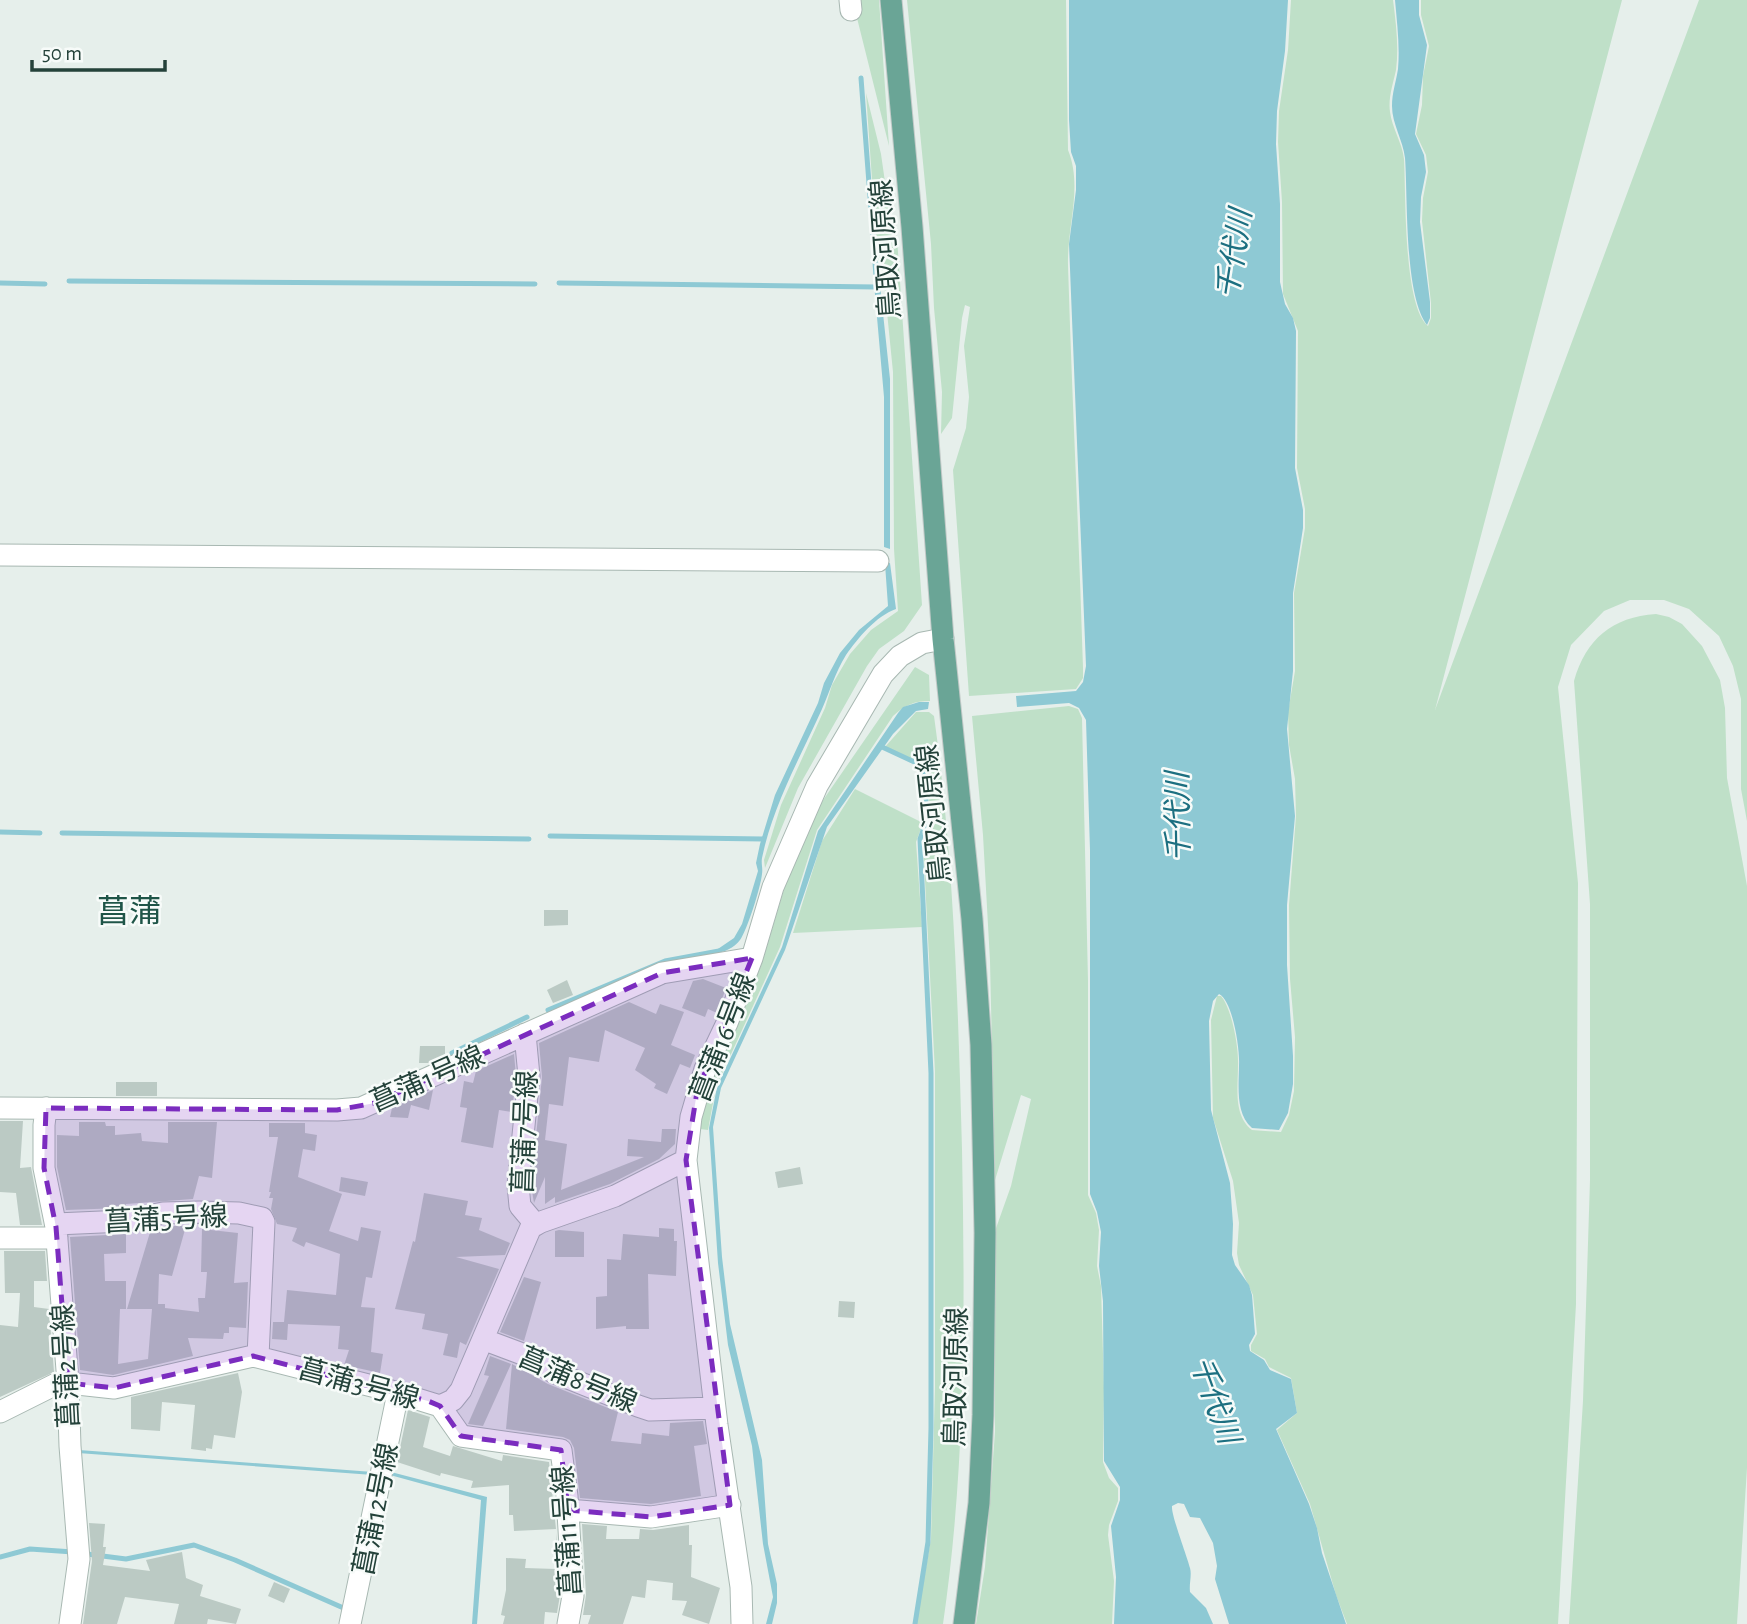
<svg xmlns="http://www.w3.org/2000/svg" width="1747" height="1624" viewBox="0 0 1747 1624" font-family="'Alegreya Sans','Noto Sans JP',sans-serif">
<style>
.green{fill:#bfe0c8}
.water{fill:#8ec9d4}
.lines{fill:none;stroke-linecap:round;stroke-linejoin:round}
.stream{stroke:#8ec9d4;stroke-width:5}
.building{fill:#bbcac4}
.minor-casing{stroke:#a8b8b2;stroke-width:23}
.major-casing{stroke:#c2cac8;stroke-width:23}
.minor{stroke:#fff;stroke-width:21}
.major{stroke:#6aa596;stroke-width:21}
.marked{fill:#7b2cbf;fill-opacity:0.2;stroke:#7b2cbf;stroke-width:5;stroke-dasharray:14 9;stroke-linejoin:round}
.labels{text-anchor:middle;stroke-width:5;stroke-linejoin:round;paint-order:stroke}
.street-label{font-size:28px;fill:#24423a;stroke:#f7fbf9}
.water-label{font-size:30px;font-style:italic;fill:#1c6f80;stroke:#f7fbf9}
.quarter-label{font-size:32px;fill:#1f5548;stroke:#f7fbf9}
</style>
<rect width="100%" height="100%" fill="#e6efeb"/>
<path class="green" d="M854,0h25l10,146 -35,-140z
M907,0h159l2,150c15,37 -1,76 0,115 4,134 11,269 15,403v10l-7,11 -107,7 -16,-226 13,-42 3,-31 -5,-51 6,-39 -5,-2 -3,13 -10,100 -11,16 1,-42 -8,-84 -3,-64z
M1291,0h102c3,23 6,47 3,70 -3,14 -8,28 -6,42 2,16 12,30 14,47 2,33 -1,147 24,167l3,-8v-15l-9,-82 1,-23 5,-26 -2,-17 -10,-21 6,-29 1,-29 6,-30 -8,-31v-15h201l-187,710 264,-710h48v821l-6,-32v-90l-8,-33 -14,-30 -30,-27 -25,-9h-34l-26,11 -33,34 -13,42 20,196 -2,421 -18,320h-211l-11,-29 -26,-91 -33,-74 20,-17 -6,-35 -22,-11 -4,-8 -14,-8v-6l6,-11 -4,-39 -14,-30 -2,-12 2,-30 -6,-42 -20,-63 -2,-98 6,-24h4c11,13 18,52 17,70 0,21 -5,49 14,64l29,2 8,-17 5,-24 1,-54 -5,-58 -1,-74 7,-89 -1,-37 -6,-34 -1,-33 7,-41 -1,-78 11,-65v-19l-8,-41 1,-137 -15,-37 -1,-92 -4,-60 1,-31 9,-61z
M866,93l15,61 9,63 6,6 26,382 -18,26 -25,18 -12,17 -69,122 -33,80 -1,-8 17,-55 44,-97 7,-23 18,-31 21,-24 27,-19 -4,-62 -1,-177 -9,-90 -5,-2z
M1656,614l13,3 13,7 20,22 18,34 5,28 2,70 20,108v582l-10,156h-168l14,-223 7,-221v-276l-16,-223c12,-42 38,-64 82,-67z
M915,667l14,8 1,26c-16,0 -25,4 -37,15l-76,114 -37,117 -64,140 -8,43 -8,-1 8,-43 53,-120 27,-90 31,-70z
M1069,706l9,3 4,9 6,263v214l8,18 3,17 -2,36 4,20 3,102 -1,74 6,16 9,10v13l-9,24 -1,10 6,46 -2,43h-136l9,-57 10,-135v-201l16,-45 20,-87 -10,-4 -26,85 -5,-219 -7,-126 -11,-119z
M916,712h13l5,4c20,143 24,289 28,433 3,158 4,318 -19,475h-27l15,-85 4,-152v-315l-12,-230 8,-17 -6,-59 -40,-19z
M855,789l68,34 -7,19 6,85 -129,6 29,-92z"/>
<path class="water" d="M1069,0h219l-3,51 -8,60 -1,33 4,60v78l5,22 8,14 3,13 -1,137 8,42v18l-10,65v78l-6,58 8,87 -8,89v60l6,91v28l-5,29 -9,17 -27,-2c-17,-15 -13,-42 -13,-63 1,-15 -6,-64 -20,-71l-6,7 -4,20 2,89 19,73 3,41 -1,31 3,10 14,20 3,10 3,39 -6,11 1,6 14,9 6,10 21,9 6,34 -21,16 33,75 8,24 5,25 24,71h-117l-14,-45 2,-13 -4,-23 -13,-25 -10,-1 -6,-13 -6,-1 -6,3c-1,9 15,50 18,62 2,7 -1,16 0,24l16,16 7,16h-99l2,-47 -5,-51 9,-26v-13l-16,-26 -1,-160 -4,-35 2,-34 -4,-20 -7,-18v-344l-4,-130 -7,-12 -10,-5 -52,4 -1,-11 60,-5 7,-9 3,-16 -17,-422 7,-54v-24l-5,-14 -2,-32z
M1395,0h24v15l8,30 -12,89 9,21 2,17 -5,25 -1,25 10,80v16l-3,7c-23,-30 -19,-127 -22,-167 -2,-18 -13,-34 -13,-52 0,-13 4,-24 6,-37 2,-23 -1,-46 -3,-69z
M874,283l6,2 10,94v170l-6,-2v-150z
M890,563l6,46c-20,7 -38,29 -50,46 -11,18 -16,36 -24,54 -22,49 -49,96 -60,149 -1,6 1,10 0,16 -1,12 -15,57 -22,66 -6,8 -18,14 -28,13l22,-15 8,-14 16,-53 -2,-8 4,-19 15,-49 43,-92 6,-20 16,-30 19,-23 29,-24 -3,-42z
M919,702h10l-1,7 -12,2 -23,23 -66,93 -42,123 -64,138 -8,39 9,130 8,67 32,136 6,84 9,40v19l-5,21h-6l7,-27 -10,-53 -11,-98 -24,-101 -10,-82 -9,-135 8,-41 65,-140 36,-116 80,-118 5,-6z
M79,1450l294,22v3l-295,-22z
M391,1472l96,25 -10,127h-5l9,-124 -91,-25z"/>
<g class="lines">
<path class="stream" d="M861,78l16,211
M69,281l466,3
M0,283l45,1
M559,283l317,4
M880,746l43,20c2,25 7,50 -3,73l11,234v355l-3,114 -13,82
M0,832l40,1
M62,833l467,6
M550,836l213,3
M548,1010l117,-49 54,-10
M452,1053l75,-36
M87,1554l39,5 68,-14 41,15 113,50
M0,1557l30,-8 43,3"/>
</g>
<path class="building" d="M544,910h24v15l-24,1z
M703,979l23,9 -9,25 -9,-4 -3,8 -23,-9 11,-27z
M567,980l6,15 -20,8 -6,-13z
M629,1002l27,12 4,-10 24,8 -13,33 24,10 -5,13 -10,-4 -13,30 -13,-6 2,-4 -21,-14 10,-22 -40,-18 -6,32 -30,-5 -6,49 -14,-2 -4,36 22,4 -6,46 83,-33 -17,-1 1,-17 33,3 1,-13h14l-1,15 -16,15 -49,25 -55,19v-6l-10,7v-27l-11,26 -3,-18 11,-108 -3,-34z
M420,1046h25v10l-15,7h-11z
M514,1054l2,22 -4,36 -13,-2 -6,38 -32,-6 6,-34 -7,-1 4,-26 9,2 3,-12z
M116,1082h41v14h-41z
M433,1090l-4,20 -18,-5 -3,13 -18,-1 2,-9z
M0,1121h23l-3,47 11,-1 11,58h-22l-4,-32 -16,-1z
M79,1122h26l1,4h9v9l26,-2 1,8 26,2v-21h49l-5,56 -13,-2 -6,23 -67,5v3l-4,1 -56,2 -9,-43v-32l22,1z
M269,1123h36v10l12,2 -2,16 -12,-2 -5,28 44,17 -13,37 29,10 3,-14 20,4 -9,47 -6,-1 -5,30 14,1 -4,44 12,2 -3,19 -36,-8 5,-15 -11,-1 2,-23 -52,-2 -1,16 -15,-1 1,-17h11l3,-32 49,5 4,-41 -34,-12 -2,5 -12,-6 5,-13 -20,-4 -6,-15 2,-11h-4l2,-6h-2l9,-55h-9z
M800,1167l3,17 -25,4 -3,-16z
M341,1177l27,5 -3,14 -26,-5z
M424,1193l44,8 -3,14 17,3 -3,12 31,13 -5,12 -49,2 43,12 -33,76 -6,-3 -3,16 -14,-3 5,-21 -26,-5 3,-15 -30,-5 18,-68 2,1z
M165,1226h21l-14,50 -13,-2 -1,30h7v4l34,4 -1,-14h7l2,-26h-6l1,-43 36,4 -4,50 14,-1 -2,46 -17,-1v6h-5l-1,6 -35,-1 5,18 -80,19 -33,-5 -10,-133 56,-3v19l-22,1 1,27h21v28h-6l-2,55 30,-5 4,-50h-25l24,-80z
M659,1228l15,1v12h3l-1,35 -28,-2 1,55h-23v-3l-30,3v-32l11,-1v-37l14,1 2,-26 36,3z
M559,1230l25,2v25h-29v-26z
M4,1251h41l2,30h-13v26l15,2 5,63 -54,25v-72l18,2 2,-34h-15z
M524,1277l17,5 -17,59 -24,-9z
M839,1301l16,1 -1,16 -16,-1z
M490,1356l21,8 -28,62 -15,-2 21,-48 -5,-1z
M512,1364l36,20 70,28 -7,29 30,3 1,-11 27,3 1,-13 33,-2 4,23 -13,2 7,50 -50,8 -71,-6 -6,-50 -4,-8 -7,-3 -57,-8z
M238,1373l4,19 -7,46 -21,-3 -2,14 -6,-1v3l-15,-2 4,-44 -33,-3 -2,29 -29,-2v-32z
M408,1410l22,7 -7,30 27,9 3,-10 49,15 1,-6 46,7 7,67 -42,2 -1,-16h-4v-30l-38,3 2,-7 -32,-8 -1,3 -43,-14z
M89,1523l16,1 -2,23h3l-3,18 47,6 -4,-11 36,-8 4,26 17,7 -3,11 41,13 -5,15 -28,-5 -1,5h-33l5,-20 -54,-7 -8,27h-34l9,-63z
M582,1524l25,2 -1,13h33l1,-10 13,1 36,-5v20h3l-1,32 29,11 -11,36 -27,-9 5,-14 -15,-1 1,-17 -26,-3 -2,18 -13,-2 -9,28h-35l3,-9h-8l3,-20z
M556,1533l4,62 -3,18 -12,-1 -1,12h-41l2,-8 -4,-1 5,-25v-32l20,1 -1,9 31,1z
M274,1582l16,7 -6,14 -16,-7z"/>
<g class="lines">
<defs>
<path id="minor" d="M850,0l1,10
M0,555l878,6
M525,1034l4,42 -11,109 2,21 16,19
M0,1108l337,2 24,-2 301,-135 90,-15
M46,1108l-2,17v43l12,59 12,156 2,63 9,113 -9,65
M56,1224l68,-3 39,-8 36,-1 40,1 23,5 2,4 -6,135
M0,1238h57
M485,1340l40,15 28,17 85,34 12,4 65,-2
M440,1406l21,30 100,14 6,46 6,100 -5,28
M0,1412l54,-27 14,-2 46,5 139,-32 135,34 52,16 13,-6 8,-10 70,-163 10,-5 74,-26 71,-36
M568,1510l83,7 79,-12
M350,1624l48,-231
M742,1624l-1,-37 -24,-162 -31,-265 5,-43 14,-48 22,-46 25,-65 21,-71 44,-101 66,-112 17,-18 22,-13 21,-4"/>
<path id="major" d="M891,0l21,227 31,412 29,280 9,126 4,188 -2,182 -4,88 -15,121"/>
</defs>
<use href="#minor" class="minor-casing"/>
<use href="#major" class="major-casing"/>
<use href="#minor" class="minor"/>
<use href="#major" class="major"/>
</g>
<path class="marked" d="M752,958l-55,134 -11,68 44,345 -79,12 -83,-7 -7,-60 -100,-14 -21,-30 -12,-5 -175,-45 -139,32 -46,-5 -12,-156 -12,-59 2,-60 291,2 38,-7 287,-130z"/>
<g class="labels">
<g class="street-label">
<text transform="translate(885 249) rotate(-94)" y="10">鳥取河原線</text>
<text transform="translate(933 814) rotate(-96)" y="10">鳥取河原線</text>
<text transform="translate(722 1037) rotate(-69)" y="10">菖蒲16号線</text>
<text transform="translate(427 1078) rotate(-24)" y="10">菖蒲1号線</text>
<text transform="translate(524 1132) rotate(-88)" y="10">菖蒲7号線</text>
<text transform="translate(166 1218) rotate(-3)" y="10">菖蒲5号線</text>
<text transform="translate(65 1366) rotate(-93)" y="10">菖蒲2号線</text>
<text transform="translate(955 1377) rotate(-89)" y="10">鳥取河原線</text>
<text transform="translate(578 1379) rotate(23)" y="10">菖蒲8号線</text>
<text transform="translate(359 1383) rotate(15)" y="10">菖蒲3号線</text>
<text transform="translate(375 1509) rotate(-79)" y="10">菖蒲12号線</text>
<text transform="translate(566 1531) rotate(-94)" y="10">菖蒲11号線</text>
</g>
<g class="water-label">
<text transform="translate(1234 254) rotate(-81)" y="10">千代川</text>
<text transform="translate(1178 817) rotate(-91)" y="10">千代川</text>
<text transform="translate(1215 1400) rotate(70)" y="10">千代川</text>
</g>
<g class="quarter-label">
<text x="129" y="922">菖蒲</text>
</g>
</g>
<path d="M32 60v10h133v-10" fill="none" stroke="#24423a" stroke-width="3.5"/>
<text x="42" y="60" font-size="21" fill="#24423a" stroke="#f7fbf9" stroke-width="5" paint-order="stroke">50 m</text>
</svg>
